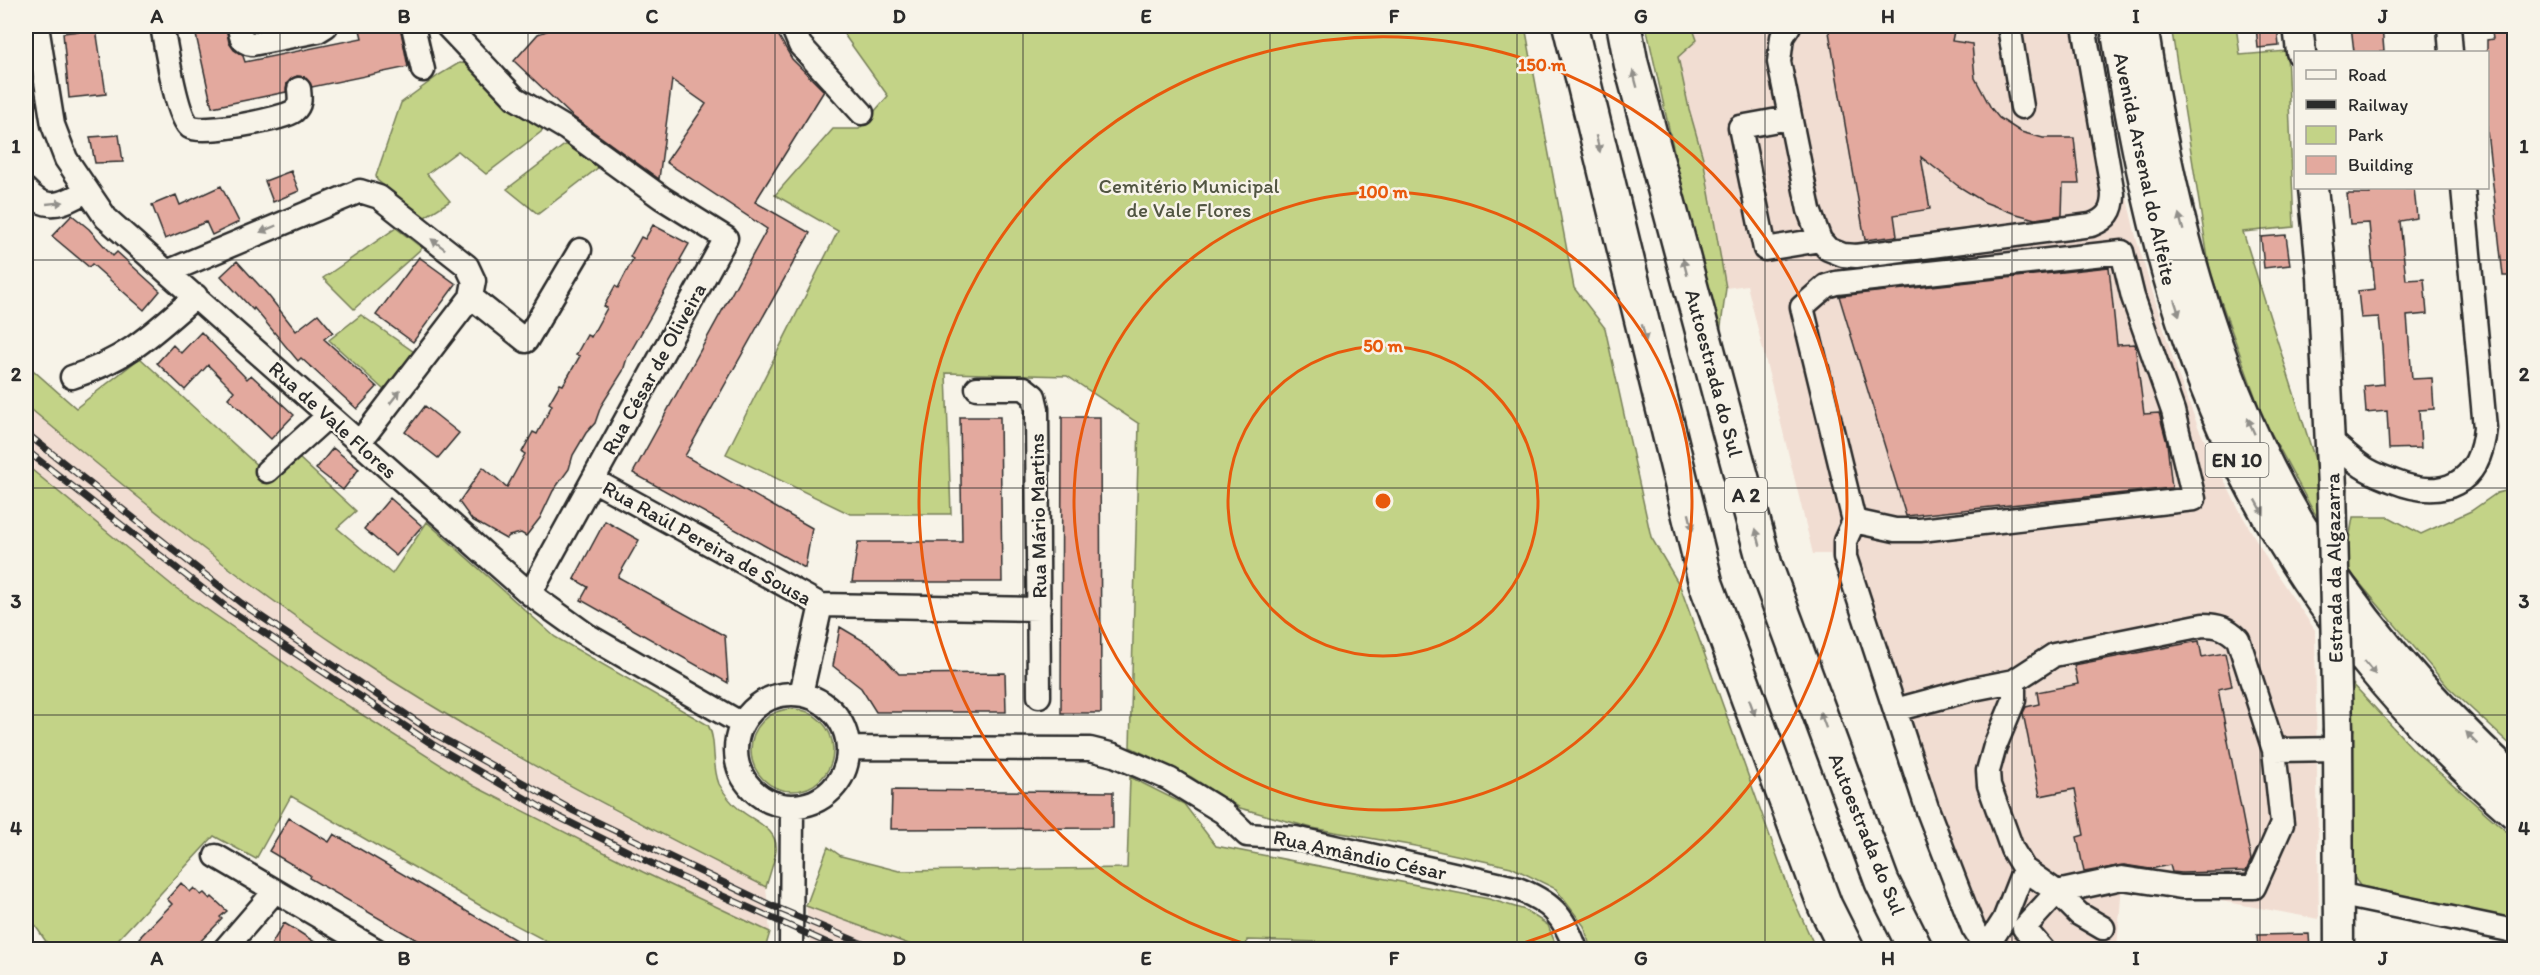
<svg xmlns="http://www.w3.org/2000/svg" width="2540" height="975" viewBox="0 0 2540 975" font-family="Itim,sans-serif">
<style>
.built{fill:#f1ddd2}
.green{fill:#c3d387;stroke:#777f59;stroke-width:1.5}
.building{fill:#e3a99e;stroke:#2b2b2b;stroke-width:1.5}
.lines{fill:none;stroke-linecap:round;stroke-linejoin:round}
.minor-casing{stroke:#2b2b2b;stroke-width:27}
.major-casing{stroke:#2b2b2b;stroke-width:33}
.highway-casing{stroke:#2b2b2b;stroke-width:38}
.minor{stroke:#f7f3e8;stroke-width:22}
.major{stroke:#f7f3e8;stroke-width:28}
.highway{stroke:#f7f3e8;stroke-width:33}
.rail-casing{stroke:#2b2b2b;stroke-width:7}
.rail{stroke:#f7f3e8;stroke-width:4.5;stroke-dasharray:14;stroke-linecap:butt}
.major-bridge-casing{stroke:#2b2b2b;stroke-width:33;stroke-linecap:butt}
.major-bridge{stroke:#f7f3e8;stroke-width:28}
.oneway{fill:#918f8a}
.grid{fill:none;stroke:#2b2b2b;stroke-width:1.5;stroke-opacity:0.55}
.ring{fill:none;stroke:#e8590c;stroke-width:3}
.labels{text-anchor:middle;stroke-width:5;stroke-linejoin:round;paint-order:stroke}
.shield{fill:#f7f3e8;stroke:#686764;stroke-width:1.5}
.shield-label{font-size:20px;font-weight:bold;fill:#2b2b2b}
.street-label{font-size:21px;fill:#2b2b2b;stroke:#f7f3e8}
.park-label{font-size:21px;fill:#515542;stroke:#f7f3e8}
.centre{fill:#e8590c;stroke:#f7f3e8;stroke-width:3}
.ring-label{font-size:18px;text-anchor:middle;font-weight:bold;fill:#e8590c;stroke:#f7f3e8;stroke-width:5;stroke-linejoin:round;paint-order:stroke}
.neatline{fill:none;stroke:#2b2b2b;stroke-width:2}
.grid-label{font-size:20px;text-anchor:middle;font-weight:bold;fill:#2b2b2b}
</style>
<rect width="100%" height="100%" fill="#f7f3e8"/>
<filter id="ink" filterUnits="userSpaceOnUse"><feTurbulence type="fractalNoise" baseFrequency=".0167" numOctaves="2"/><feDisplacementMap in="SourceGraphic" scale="12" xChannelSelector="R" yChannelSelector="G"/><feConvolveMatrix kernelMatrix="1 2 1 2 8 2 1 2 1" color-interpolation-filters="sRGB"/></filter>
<g filter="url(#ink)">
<path class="built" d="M1692,26h402l27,147 16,68 40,131 22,57 39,79 33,58 44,64 4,289 -197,-36 -5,66h-143l-16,-32 -128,-363h-17l-66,-269 -21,3 -23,-130 -14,-49 -11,-52 19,-17z
M26,405l101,84 107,84 119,82 156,98 127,69 130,65 4,45 -127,-60 -169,-86 -146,-93 -155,-107 -147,-121z
M806,906l116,43h-111z"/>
<path class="green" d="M838,26h687l49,262 31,40 46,209 29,49 110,306 26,57h-225l-7,-23 -28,-37 -45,-22 -96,-21 -103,-18 -72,-20 -49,-31 -61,-30 9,-323 -72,-48 -121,-3 5,141h-101l-124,-60 112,-223 -63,-36 58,-66h26l29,-33z
M1646,26h46l5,14 -19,17 11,52 14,49 23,130 -8,60z
M2171,26h65l4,29 47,-4 7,176 -51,5 72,228 2,23 32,57 4,-23h36l32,17 50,-23 26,-18 17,-4v259l-66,-61 -97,-114 -40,-66 -48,-89 -53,-147z
M459,63l11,1 73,64 -2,4 -55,42 -28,-23 -31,23 23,27 -25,16 -5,-2 -43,-35 -1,-4 25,-73 38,-28z
M566,144l33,23 -61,47 -31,-25z
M396,228l26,20 -68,61 -31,-31z
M361,315l53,37 -30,38 -55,-50z
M140,358l133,122 26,-22 57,53 -19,17 55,46 35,-52 128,115 153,88c9,15 3,39 11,59 5,9 11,18 20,25 13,12 40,19 37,42 -2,12 -7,25 -10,36 -142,-71 -281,-144 -414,-232 -115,-76 -221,-162 -326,-250v-41l50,44z
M26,465l147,121 155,107 146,93 169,86 127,60 -5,17h-204l-68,-36 -202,-117 -35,63 -42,-23 -105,113h-58l-25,-37z
M2351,682l64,69 99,87v82l-139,-28 -14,-5 -8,-11z
M751 750a41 41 0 1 1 82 0a41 41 0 1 1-82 0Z
M1130,777l54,27 32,42 273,53 36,11 23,15 9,23 -310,-8 -1,10 -324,-1 -116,-43 22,-59 13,9 58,15 228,-3z"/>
<path class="building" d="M194,26h32l3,17 5,7 9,6 2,6 117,-24 -3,-12h41l8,41 -96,20 -7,-10 -8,-1 -10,7 -1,9 -74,15z
M560,26h213l19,33 32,32 -69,111 55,31 -125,223 127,72 -7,40 -172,-95 134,-244 -101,-67 40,-58 -34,-24 -13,99 -87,-63 -58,-55 24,-27z
M1828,26h121v4l5,1 -2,10 20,3 3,34 16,30 8,10 22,14 22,6h31l5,46h-16l-1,31 -27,4 -22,-6 -29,-11 -26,-16 -37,-29 9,52 -36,6 3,21 -32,4z
M2256,26h21l2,20 -21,2z
M2351,26h31l2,26h-30z
M2491,26h23v250h-11l-16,-145v-91l6,-1z
M96,29l10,65 -37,4 -6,-65z
M119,135l4,27 -28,1 -5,-26z
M291,171l8,20 -26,11 -8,-21z
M221,186l18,36 -27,13 -6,-13 -41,17 -13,-34 24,-10 4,10z
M2369,188h45l3,30 -17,3 6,59 18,-1 3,35 -20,2 5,63 20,-1 2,31 -15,1 2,38 -32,1 -2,-38 -21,2 -2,-27 20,-2 -2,-38 -3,-29 -18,1 -3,-27 17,-2 -6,-66 -19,1 -3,-30h23z
M72,215l17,14 24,27 4,-4 43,39 -16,19 -52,-46 -3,3 -37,-31z
M653,225l36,19 -9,16 2,1 -55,97 -4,13 -22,35 -6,17 -9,10 -13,22 -4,14 -16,22 -13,27 -14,18 -5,-3 -12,3 -3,3 -34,-19 -13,-18 24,-35 24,20 18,-33 -3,-2 11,-20 4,2 15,-29 -3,-2 11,-19 3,1 17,-29 -4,-1 11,-20 4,2 16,-29 -3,-2 11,-20 3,2 15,-29 -3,-2 11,-20 4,2z
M2286,235l4,30 -26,3 -3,-31z
M419,257l37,27 -43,58 -37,-27z
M237,261l31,34 28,36 22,-17 15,18 -9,7 53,48 -20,22 -56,-51 -3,3 -44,-53 -1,2 -32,-34z
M2109,267l8,78 18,-1 9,70 15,-1 8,30 5,45 -266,28 -67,-220z
M201,332l46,47 4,-4 43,40 -23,24 -43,-41 6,-7 -26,-26 -23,25 -28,-27 16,-18 8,8z
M425,406l34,27 -21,25 -33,-26z
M960,417h40l2,165h-150l6,-40h104z
M1062,417h38l1,296h-40z
M333,448l26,21 -16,21 -27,-21z
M390,498l32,28 -26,30 -32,-27z
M605,521l34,19 -21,37 107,59 3,47 -147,-83 7,-13 -14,-8z
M840,627l34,20 25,27 106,-1 1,39h-130l-15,-24 -28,-22z
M2199,641l3,16 23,-4 7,33 -14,3 33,171 -5,11 -64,2 -10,-1 -2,-7 -20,4 -26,-4 -40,7 -7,-35 7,-2 -9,-46 -35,7 -17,-83 3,-6 13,-3 -2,-12 41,-8 -4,-19z
M892,790l221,2v36l-222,1z
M289,818l40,24 5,-8 199,116h-99l-125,-72 1,-3 -41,-24z
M181,883l9,9 4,-4 7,7 3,-2 6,6 2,-2 15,14 -7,6 2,2 -30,31h-41l-12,-12 33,-34 -5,-5z
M284,923l15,9 28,18h-59z
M2309,934l1,16h-52l-1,-15z"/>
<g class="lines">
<defs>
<path id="minor" d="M37,26l16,99 13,34 40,59 424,376 57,41 155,89
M162,26c4,20 14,90 28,101 11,8 93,-8 104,-16 7,-6 6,-13 5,-22
M239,26c1,8 2,17 13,18l66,-13 8,-5
M413,26l10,44
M447,26l68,72 52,31 95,69 64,40 -196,356
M792,26l8,19 62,68
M1789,26l-7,11 -3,25 30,148 11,30 8,9 15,6 13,1 235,-31c16,-6 22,-14 22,-31l-29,-168
M2009,26l13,81
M2449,26l2,26
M1789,118l-49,9 25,122 55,-9
M26,190c21,23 36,14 61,1
M2122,252l11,45 40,114 21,88 -274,31h-25l-41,-9 -52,-214 24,-21 10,-3z
M167,272l193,-81 19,6 88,69 7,15 -3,16 -112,146
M471,297l55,44 54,-91
M72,377c56,-18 80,-43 124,-81
M977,388h47l10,8 3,13 2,287
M2330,440c11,9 21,19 33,27 8,6 20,10 30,14 50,20 87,4 92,-53l-22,-240
M267,471l61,-55
M593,480l228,125 218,4
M1854,521l-9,20v16l83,254 45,117 14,22
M801,694l20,-89
M736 750a56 56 0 1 1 112 0a56 56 0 1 1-112 0Z
M1895,710l78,-21 41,-8 40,-26 149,-30c15,0 24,3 35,14l36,111 8,74 -28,63h-73l-59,-9 -65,14 -33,-23 -12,-20 -23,-64 -1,-14 7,-25 19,-46v-19
M848,748l242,1 24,6 55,24 54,33 24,23 48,3 220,50c35,13 49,27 61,62
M2274,750l64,-1
M216,856l160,94
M2337,894l177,37
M1986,948l18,-28 20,-51
M224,950l51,-59
M791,950l1,-144
M2043,950l-19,-22 33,-36 22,22 24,14"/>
<path id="major" d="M2115,26c17,108 38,215 74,318 63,185 178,344 325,470
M2143,26c26,171 67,344 156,495 58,97 132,181 215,257
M2298,26l3,26
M2313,188l9,89 10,211
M2338,731l1,219"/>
<path id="highway" d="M1570,26l136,558 119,322 22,44
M1624,26l7,37 134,502 117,317 34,68"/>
</defs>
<use href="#minor" class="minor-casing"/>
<use href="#major" class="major-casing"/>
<use href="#highway" class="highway-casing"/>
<use href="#minor" class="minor"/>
<use href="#major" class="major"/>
<use href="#highway" class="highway"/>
<defs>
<path id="rail" d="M26,433l215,170 194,131 137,76 196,94 109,46
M26,450l204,160 202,134 115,67 120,60 176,79"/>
</defs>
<use href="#rail" class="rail-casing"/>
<use href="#rail" class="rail"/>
<defs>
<path id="major-bridge" d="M2332,488l6,243"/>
</defs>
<use href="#major-bridge" class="major-bridge-casing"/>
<use href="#major-bridge" class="major-bridge"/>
</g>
<defs><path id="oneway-solid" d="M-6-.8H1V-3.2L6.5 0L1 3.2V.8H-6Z" transform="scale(1.5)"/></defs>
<g class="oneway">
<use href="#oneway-solid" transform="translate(1635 79) rotate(-105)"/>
<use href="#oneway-solid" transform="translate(1598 144) rotate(76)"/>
<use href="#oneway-solid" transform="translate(55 203) rotate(-6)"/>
<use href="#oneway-solid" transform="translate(2181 222) rotate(-105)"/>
<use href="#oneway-solid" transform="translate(268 229) rotate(157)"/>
<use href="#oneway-solid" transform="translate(438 244) rotate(-143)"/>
<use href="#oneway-solid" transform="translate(1685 267) rotate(-105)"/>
<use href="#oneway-solid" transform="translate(2177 308) rotate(72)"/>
<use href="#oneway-solid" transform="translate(1644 333) rotate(76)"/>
<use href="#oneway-solid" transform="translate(395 397) rotate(-52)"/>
<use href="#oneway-solid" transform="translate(2251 426) rotate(-114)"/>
<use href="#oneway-solid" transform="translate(2260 507) rotate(61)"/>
<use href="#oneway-solid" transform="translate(1691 522) rotate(76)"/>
<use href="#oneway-solid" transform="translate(1758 537) rotate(-105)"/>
<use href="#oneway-solid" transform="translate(2370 668) rotate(50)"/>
<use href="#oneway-solid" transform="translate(1752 707) rotate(70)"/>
<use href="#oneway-solid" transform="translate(1823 720) rotate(-110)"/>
<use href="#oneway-solid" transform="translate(2472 738) rotate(-135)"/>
</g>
</g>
<path class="grid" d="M280,26v924M528,26v924M775,26v924M1023,26v924M1270,26v924M1517,26v924M1765,26v924M2012,26v924M2260,26v924M26,260h2488M26,488h2488M26,715h2488"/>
<g class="ring">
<circle cx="1383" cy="501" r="155"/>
<circle cx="1383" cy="501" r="309"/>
<path d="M1263 949A464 464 0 1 1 1503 949"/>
</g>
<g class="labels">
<g class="shield">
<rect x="2205.5" y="443" width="63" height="34" rx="4.5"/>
<rect x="1725" y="478" width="42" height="34" rx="4.5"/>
</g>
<g class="shield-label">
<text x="2237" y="467">EN 10</text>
<text x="1746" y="502">A 2</text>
</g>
<g class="street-label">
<text transform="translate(2145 169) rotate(78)" y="7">Avenida Arsenal do Alfeite</text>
<text transform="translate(654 369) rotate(-61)" y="7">Rua César de Oliveira</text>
<text transform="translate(1714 373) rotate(75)" y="7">Autoestrada do Sul</text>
<text transform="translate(333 420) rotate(42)" y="7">Rua de Vale Flores</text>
<text transform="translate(1038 516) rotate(-91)" y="7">Rua Mário Martins</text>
<text transform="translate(707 543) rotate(29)" y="7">Rua Raúl Pereira de Sousa</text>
<text transform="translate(2334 568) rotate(-91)" y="7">Estrada da Algazarra</text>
<text transform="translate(1867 834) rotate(68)" y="7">Autoestrada do Sul</text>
<text transform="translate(1360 855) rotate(12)" y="7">Rua Amândio César</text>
</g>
<g class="park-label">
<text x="1189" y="193">Cemitério Municipal<tspan x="1189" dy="24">de Vale Flores</tspan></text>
</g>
</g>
<circle cx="1383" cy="501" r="9" class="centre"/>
<g class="ring-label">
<text x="1542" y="71">150 m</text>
<text x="1383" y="198">100 m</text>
<text x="1383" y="352">50 m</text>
</g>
<rect width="2540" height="975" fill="none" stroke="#f7f3e8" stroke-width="66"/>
<rect x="2294" y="51" width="195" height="138" fill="#f7f3e8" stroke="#a5a39c" stroke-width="1.5"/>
<rect x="2306" y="70" width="30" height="9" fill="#f7f3e8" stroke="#a5a39c" stroke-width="1.5"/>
<text x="2348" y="81" font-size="18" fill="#2b2b2b">Road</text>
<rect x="2306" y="100" width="30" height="9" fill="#2b2b2b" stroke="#a5a39c" stroke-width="1.5"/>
<text x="2348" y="111" font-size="18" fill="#2b2b2b">Railway</text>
<rect x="2306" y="126" width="30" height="18" fill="#c3d387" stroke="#a5a39c" stroke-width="1.5"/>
<text x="2348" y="141" font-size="18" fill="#2b2b2b">Park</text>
<rect x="2306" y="156" width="30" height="18" fill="#e3a99e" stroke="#a5a39c" stroke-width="1.5"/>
<text x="2348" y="171" font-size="18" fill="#2b2b2b">Building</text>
<rect x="33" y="33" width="2474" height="909" class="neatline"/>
<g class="grid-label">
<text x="157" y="23">A</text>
<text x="404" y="23">B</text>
<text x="652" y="23">C</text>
<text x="899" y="23">D</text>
<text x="1146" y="23">E</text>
<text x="1394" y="23">F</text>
<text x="1641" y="23">G</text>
<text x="1888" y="23">H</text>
<text x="2136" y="23">I</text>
<text x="2383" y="23">J</text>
<text x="16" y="153">1</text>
<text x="2524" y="153">1</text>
<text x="16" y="381">2</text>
<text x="2524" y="381">2</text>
<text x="16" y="608">3</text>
<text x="2524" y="608">3</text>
<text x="16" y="835">4</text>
<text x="2524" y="835">4</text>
<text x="157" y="965">A</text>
<text x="404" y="965">B</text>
<text x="652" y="965">C</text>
<text x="899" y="965">D</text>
<text x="1146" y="965">E</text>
<text x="1394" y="965">F</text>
<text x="1641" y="965">G</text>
<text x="1888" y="965">H</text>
<text x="2136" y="965">I</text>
<text x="2383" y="965">J</text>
</g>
</svg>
